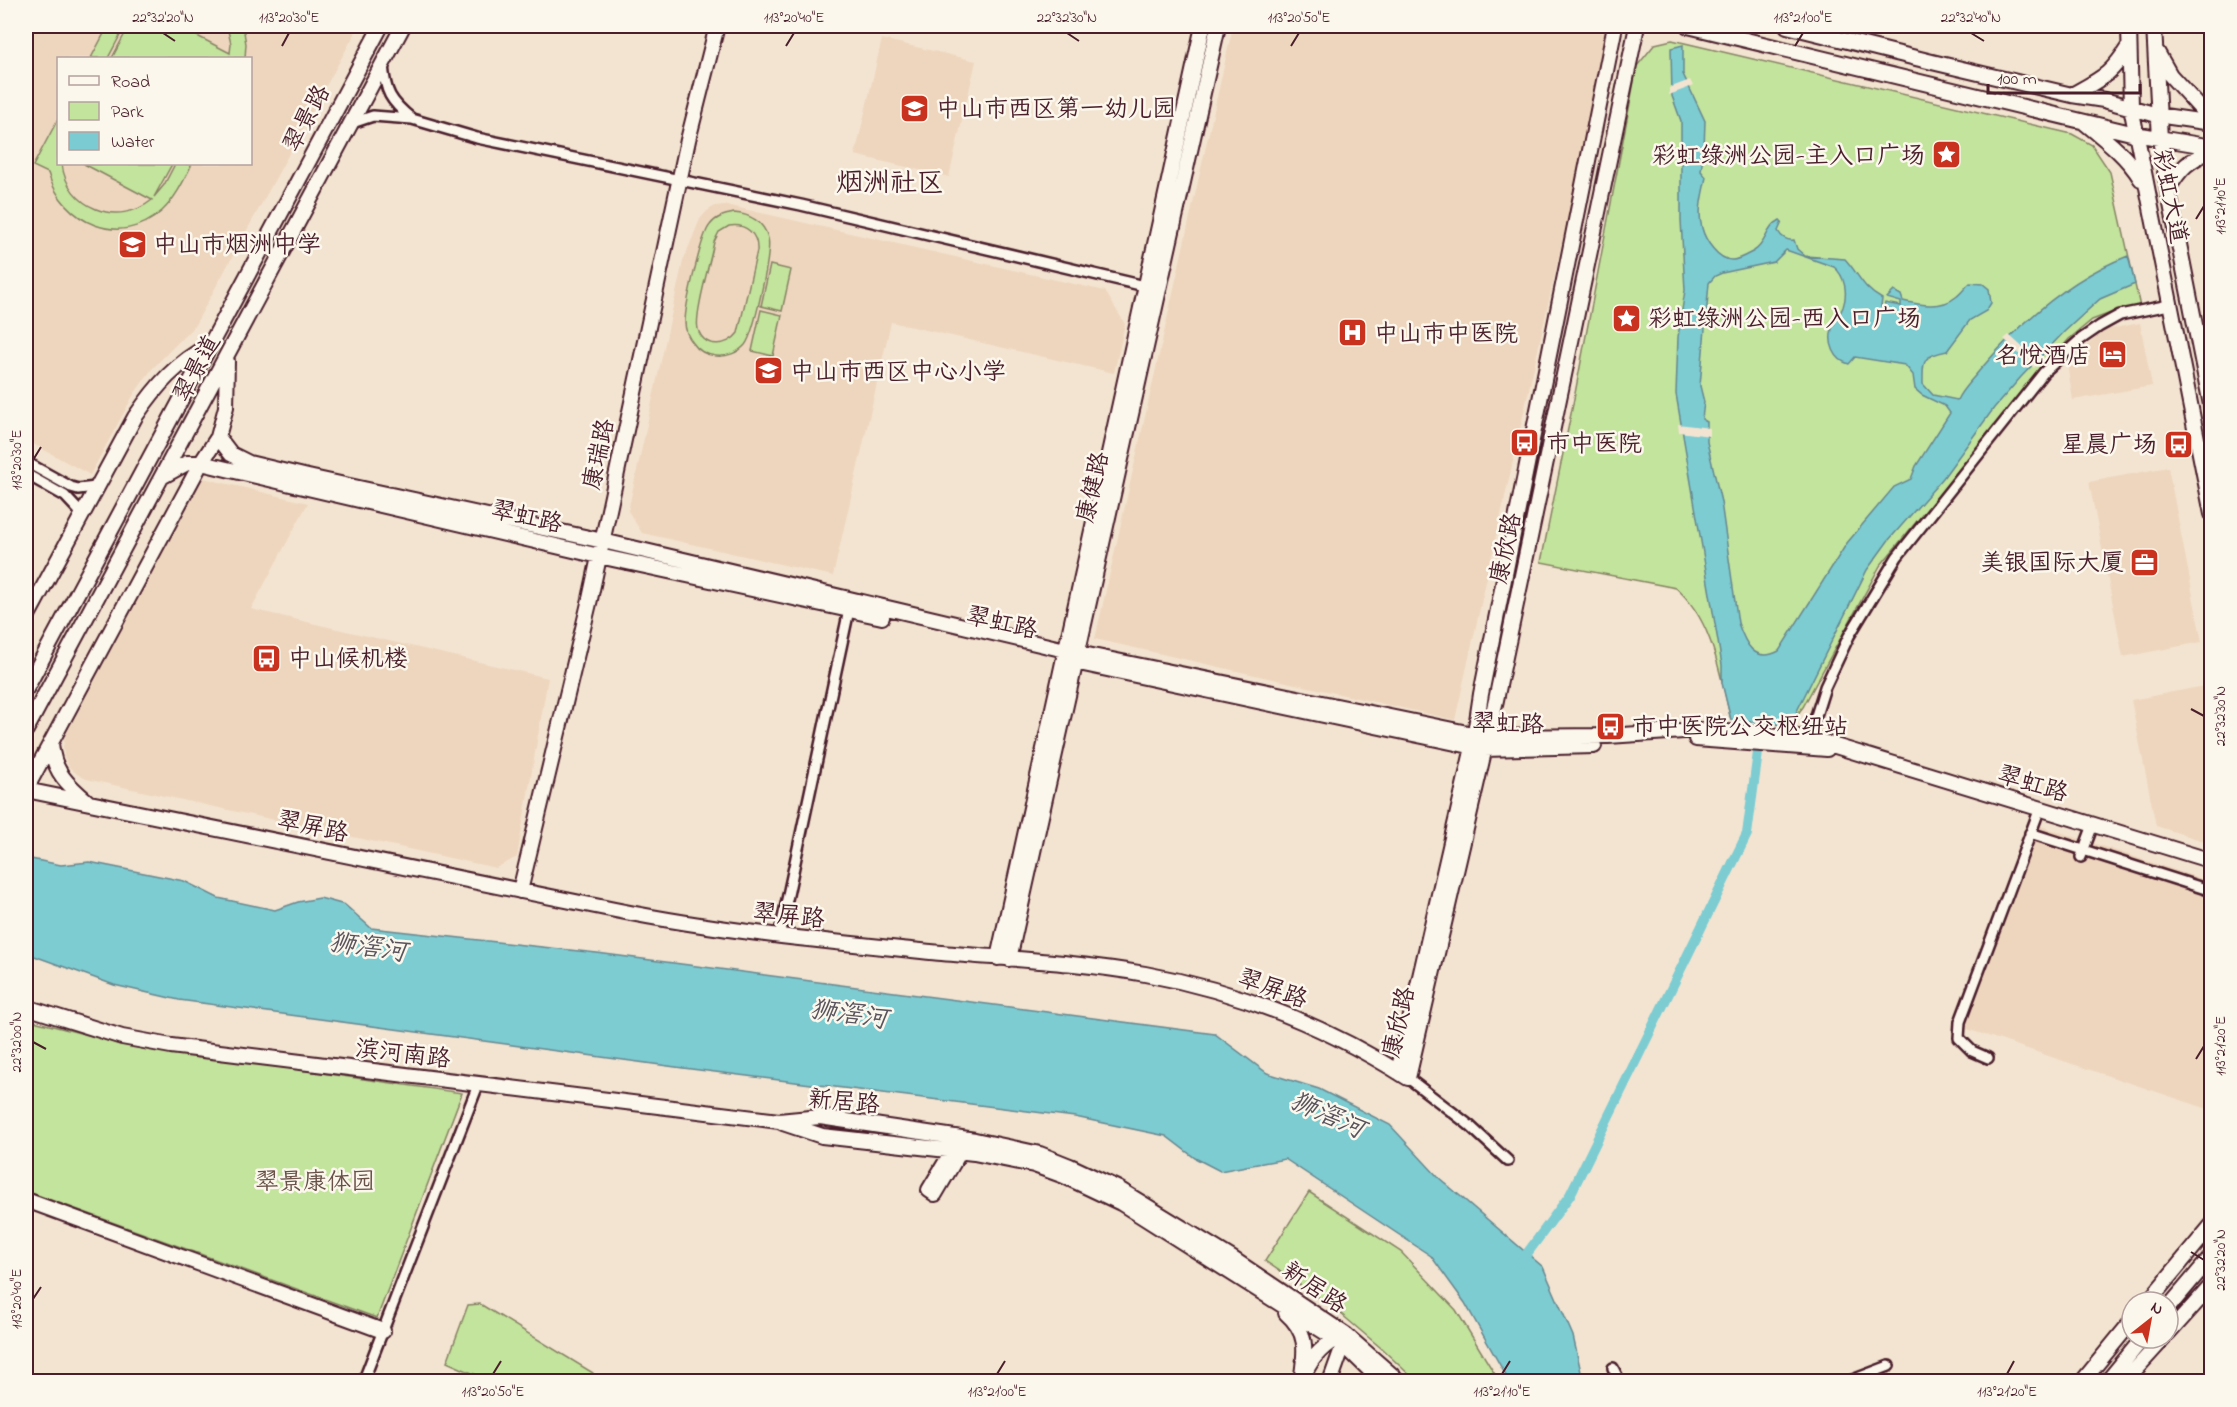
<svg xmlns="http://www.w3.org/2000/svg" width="2237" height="1407" viewBox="0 0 2237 1407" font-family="'Indie Flower','LXGW WenKai TC',sans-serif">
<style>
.built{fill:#eed6be;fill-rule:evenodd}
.green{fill:#c3e49c;stroke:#868264;stroke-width:1.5;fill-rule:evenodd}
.water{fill:#7bccd2;stroke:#67878f;stroke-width:1.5;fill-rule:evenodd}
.pier{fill:#f3e4d1}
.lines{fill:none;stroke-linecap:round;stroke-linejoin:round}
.canal{stroke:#7bccd2;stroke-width:10}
.street-casing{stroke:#4a1f2b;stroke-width:14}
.secondary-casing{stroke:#4a1f2b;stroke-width:18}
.street{stroke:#fbf7ec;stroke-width:9}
.secondary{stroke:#fbf7ec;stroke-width:14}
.ticks{fill:none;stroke:#4a1f2b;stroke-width:2}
.labels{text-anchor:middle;stroke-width:5;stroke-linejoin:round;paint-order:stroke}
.poi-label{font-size:24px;fill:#4a1f2b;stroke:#fbf7ec;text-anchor:start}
.street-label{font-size:24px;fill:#4a1f2b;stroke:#fbf7ec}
.park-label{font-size:24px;fill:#685047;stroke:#fbf7ec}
.water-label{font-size:26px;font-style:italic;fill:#59535d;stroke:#fbf7ec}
.quarter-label{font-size:27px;fill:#4a1f2b;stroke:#fbf7ec}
.neatline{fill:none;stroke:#4a1f2b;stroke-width:2}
.ticks-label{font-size:15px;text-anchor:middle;fill:#4a1f2b}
</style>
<rect width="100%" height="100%" fill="#f3e4d1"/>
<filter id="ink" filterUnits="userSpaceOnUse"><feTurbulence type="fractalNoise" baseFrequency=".0167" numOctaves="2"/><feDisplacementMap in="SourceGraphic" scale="12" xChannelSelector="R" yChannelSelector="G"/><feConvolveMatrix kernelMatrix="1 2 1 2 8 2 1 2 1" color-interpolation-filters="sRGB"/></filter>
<g filter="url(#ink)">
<path class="built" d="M26,26h333l-164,299 -43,44 -18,25 -44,81 -64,-35zM58,58h192v106h-192z
M1233,26h364l13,2 -155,692 -360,-81z
M882,39l94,22 -27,116 -94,-22z
M726,205l379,86 20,33 -11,49 -223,-51 -58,254 -191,-43 -14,-22 55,-250 17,-42 7,-8 8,-5z
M2140,323l12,63 -79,14 -6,-36 37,-34z
M2168,467l34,175 -79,15 -34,-175z
M203,478l105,25 -57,106 297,69 -31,179 -21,11 -410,-89 -9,-5 -8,-7 -5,-10 -1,-11 2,-10z
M2210,685l2,8 -2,150 -54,-17 -25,-126z
M2032,823l179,59v228l-247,-82z"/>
<path class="green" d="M108,26h17l-17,32h-17z
M129,26h49l52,27 1,-9 -4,-18h16l3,18 -1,14h-16v-1l-1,1h-116z
M1672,40l400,94 20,11 18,27 30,135 -24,4 -24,9 -23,19 -46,53 -143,174 -77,141 -7,9 -2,10 -63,-6c-11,-45 -18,-100 -55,-132l-135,-26 32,-158 64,-338 18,-22z
M58,119v45h4c5,44 56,64 90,36l-68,-36h88l-18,33 10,-12 11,-21h17c-8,16 -16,34 -30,47 -42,38 -99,12 -114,-38l-15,-7z
M734,213c16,1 30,9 34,25 4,14 -14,96 -23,107 -7,8 -18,12 -29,11 -9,-1 -18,-5 -23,-13 -5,-6 -8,-13 -8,-21 0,-15 16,-87 25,-97 6,-8 14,-10 24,-12zM729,226c17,-3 29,8 28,25l-19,82c-10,14 -34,16 -40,-4 -4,-14 13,-70 16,-87l5,-10z
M770,265l21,5 -9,41 -21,-5z
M761,310l21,5 -9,41 -21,-5z
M26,1019l104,27 332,47 -85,225 -351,-127z
M1309,1192l92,60 55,58 43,71h-83l-35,-33 -47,-40 -69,-47z
M480,1304l113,69 1,8h-104l-43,-19 21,-57z"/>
<path class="water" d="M1683,45v29l22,47 -1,28 -3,22 5,6c-3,16 -9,35 -4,51 3,12 16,32 30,32 7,0 16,-6 22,-9 13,-8 11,-23 26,-31l2,2 -4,9c3,6 9,10 16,9l3,9 8,7 40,3c14,15 17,29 37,40l-1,8 3,1 1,-5 16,3v-4l-14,-4 7,-7 7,4 2,6c17,4 39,8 53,-4 6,-4 9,-10 14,-14l13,1 6,5 2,14 -5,8 -16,9 -23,31c-25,5 -24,9 -24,33l10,11 24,5c5,-11 15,-20 22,-29 40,-47 91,-93 149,-115l7,28 -35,15 -36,33 -43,45 -27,31 -51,70 -55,63 -21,29 -71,143 -2,13 -63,-6 -9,-37v-18l-46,-271 2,-57 7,-47 -4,-70v-99l-9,-25 -1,-48zM1786,250l48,17c11,9 14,26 9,40 -3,7 -9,14 -11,22 -4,14 2,31 17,35l6,-7 50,8 8,10 2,14 7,6 23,11 5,7 -34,53 -5,13 -17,8 -47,56 -68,108c-25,13 -34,-8 -41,-28l-17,-121 -14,-60v-20l-5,-3 2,-17 -4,-16 9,-103 6,-7 7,-3 52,-11z
M26,858l35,7 28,-3 95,19 34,17 57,12 23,-8 22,-4 25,7 26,23 226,25 618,81 52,39 52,16 71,36 48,52 105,90 30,69 8,36 6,9h-78l-44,-78 -34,-47 -146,-97 -65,12 -25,-13 -29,-22 -91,-19 -392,-49 -504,-68 -65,-15 -88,-32z"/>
<path class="pier" d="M1690,80l3,6 -24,9v-7z
M2009,335l30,27 -5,6 -30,-29z
M1678,424l32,4v8l-31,-4z"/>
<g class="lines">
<path class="canal" d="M1520,1263l50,-68 177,-361 15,-111"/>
<defs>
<path id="street" d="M412,119l65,19 324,67 348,82
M352,123l21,-7 39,3c-22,-18 -27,-27 -29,-55
M26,462l45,25 7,2 18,-2
M26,474l39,22 16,17
M1808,741l17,-54 24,-51 48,-79 147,-185 37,-33 19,-13 20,-11 49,-10
M2030,833l182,58
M2081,857l12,-32
M779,937l70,-327
M1988,1058l-16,-7 -13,-13 1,-16 80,-214
M1408,1078l61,47 39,36
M1613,1368l7,14
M363,1382l115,-297
M1847,1382l42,-16"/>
<path id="secondary" d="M1688,26l447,108 77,13
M1787,26l145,36 140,33 32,5 53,15 55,8
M2129,26l2,81 81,407
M2154,26l6,113 8,50 44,221
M2157,52l13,23 42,46
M2072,95c30,-17 39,-20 57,-49
M2085,123c21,17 42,33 56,56
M2168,189c13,-22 20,-28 44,-39
M218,437l13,17 18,9 59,14 295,64 475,112 409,84 121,-1 91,-6 110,8 403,123
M163,476l24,-13h14l398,93 283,61
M26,619l109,-202c22,-32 41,-54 75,-72
M1079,663l405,86 110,-3
M26,689l355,-663
M26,730l377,-704
M1696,739l131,10
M51,743c2,29 17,42 37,59
M26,789l175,-326 17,-26 8,-30 1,-46
M26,790l589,120c109,22 217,32 327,43 68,6 136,9 203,21 94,17 183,53 263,104l88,-378 141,-674
M520,891l70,-292 98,-459 29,-114
M998,958l205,-932
M1009,959l209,-933
M26,1007l96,30 49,9 608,75 41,-4 155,23 65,14 30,12 47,22 116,71 113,76 54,47
M1398,1072l75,-325 8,-53 134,-668
M783,1123l39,13 152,17 60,12 30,11 57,27 221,140 40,39
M956,1145l-27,45 6,4 30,-51
M26,1200l357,131
M2148,1302l64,-77
M2168,1308l44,-52
M1286,1313c24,21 19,40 15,69
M2168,1334l44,-49
M1305,1373c7,-16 20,-30 37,-36
M1330,1382l15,-42
M2082,1382l50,-61
M2107,1382l36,-44
M2124,1382l40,-44"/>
</defs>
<use href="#street" class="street-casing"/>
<use href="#secondary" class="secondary-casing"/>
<use href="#street" class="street"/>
<use href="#secondary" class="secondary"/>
</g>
</g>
<path class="ticks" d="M163,33l12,8M1067,33l12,8M1971,33l13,8M282,46l7,-13M786,46l8,-13M1291,46l8,-13M1795,46l8,-13M2196,219l8,-13M33,460l8,-13M2191,709l13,7M33,1042l13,7M2196,1059l8,-13M2191,1252l13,8M33,1299l8,-12M493,1374l8,-13M997,1374l8,-13M1502,1374l8,-13M2007,1374l7,-13"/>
<defs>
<symbol id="school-square" viewBox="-11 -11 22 22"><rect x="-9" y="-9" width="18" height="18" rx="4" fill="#c8321e" stroke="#fbf7ec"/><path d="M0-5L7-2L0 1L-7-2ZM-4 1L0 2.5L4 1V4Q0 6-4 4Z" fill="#fff"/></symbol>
<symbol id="sight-square" viewBox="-11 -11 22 22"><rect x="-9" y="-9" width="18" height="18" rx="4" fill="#c8321e" stroke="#fbf7ec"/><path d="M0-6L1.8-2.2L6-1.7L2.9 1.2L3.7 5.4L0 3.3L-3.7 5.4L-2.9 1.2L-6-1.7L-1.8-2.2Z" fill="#fff"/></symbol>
<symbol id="hospital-square" viewBox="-11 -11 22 22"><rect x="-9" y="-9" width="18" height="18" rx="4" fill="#c8321e" stroke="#fbf7ec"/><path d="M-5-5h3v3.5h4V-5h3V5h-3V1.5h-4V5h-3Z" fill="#fff"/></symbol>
<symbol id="hotel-square" viewBox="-11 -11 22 22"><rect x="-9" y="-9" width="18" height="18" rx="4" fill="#c8321e" stroke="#fbf7ec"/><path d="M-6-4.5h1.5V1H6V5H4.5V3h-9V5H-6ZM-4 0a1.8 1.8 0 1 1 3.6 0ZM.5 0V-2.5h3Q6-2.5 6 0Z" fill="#fff"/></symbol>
<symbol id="bus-square" viewBox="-11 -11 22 22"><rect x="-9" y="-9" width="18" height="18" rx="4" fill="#c8321e" stroke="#fbf7ec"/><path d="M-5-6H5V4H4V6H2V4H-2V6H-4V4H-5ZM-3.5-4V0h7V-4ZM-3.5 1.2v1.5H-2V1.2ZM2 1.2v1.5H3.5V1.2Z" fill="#fff"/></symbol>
<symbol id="office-square" viewBox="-11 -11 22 22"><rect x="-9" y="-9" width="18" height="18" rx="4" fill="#c8321e" stroke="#fbf7ec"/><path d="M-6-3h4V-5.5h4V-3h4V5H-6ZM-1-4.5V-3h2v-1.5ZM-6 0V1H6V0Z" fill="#fff"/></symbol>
</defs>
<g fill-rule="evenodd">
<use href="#school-square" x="898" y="92" width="33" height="33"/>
<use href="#sight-square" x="1930" y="138" width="33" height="33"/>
<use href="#school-square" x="116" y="228" width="33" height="33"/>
<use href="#sight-square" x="1610" y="302" width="33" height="33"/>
<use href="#hospital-square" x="1336" y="316" width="33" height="33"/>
<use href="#hotel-square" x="2096" y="338" width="33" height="33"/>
<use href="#school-square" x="752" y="354" width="33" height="33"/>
<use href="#bus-square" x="1508" y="426" width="33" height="33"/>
<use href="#bus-square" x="2162" y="428" width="33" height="33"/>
<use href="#office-square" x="2128" y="546" width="33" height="33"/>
<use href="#bus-square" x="250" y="642" width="33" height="33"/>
<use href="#bus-square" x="1594" y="710" width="33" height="33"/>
</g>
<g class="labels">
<g class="poi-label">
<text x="936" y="116">中山市西区第一幼儿园</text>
<text x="1925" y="163" text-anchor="end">彩虹绿洲公园-主入口广场</text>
<text x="153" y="252">中山市烟洲中学</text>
<text x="1648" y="326">彩虹绿洲公园-西入口广场</text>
<text x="1374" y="341">中山市中医院</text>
<text x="2091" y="363" text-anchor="end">名悦酒店</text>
<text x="790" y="379">中山市西区中心小学</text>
<text x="1546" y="451">市中医院</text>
<text x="2157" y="452" text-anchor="end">星晨广场</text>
<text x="2124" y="570" text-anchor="end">美银国际大厦</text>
<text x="288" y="666">中山候机楼</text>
<text x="1632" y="734">市中医院公交枢纽站</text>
</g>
<g class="street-label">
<text transform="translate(306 118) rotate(-62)" y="8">翠景路</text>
<text transform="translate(2171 196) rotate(79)" y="8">彩虹大道</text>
<text transform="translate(196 368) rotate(-62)" y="8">翠景道</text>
<text transform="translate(598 454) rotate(-78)" y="8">康瑞路</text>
<text transform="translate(1092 487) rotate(-77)" y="8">康健路</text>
<text transform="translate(527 516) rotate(13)" y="8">翠虹路</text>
<text transform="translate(1505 548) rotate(-78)" y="8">康欣路</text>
<text transform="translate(1002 622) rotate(13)" y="8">翠虹路</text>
<text transform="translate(1508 723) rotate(2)" y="8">翠虹路</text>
<text transform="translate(2033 783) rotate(17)" y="8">翠虹路</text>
<text transform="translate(313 826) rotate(12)" y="8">翠屏路</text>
<text transform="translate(789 915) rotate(6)" y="8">翠屏路</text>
<text transform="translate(1273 988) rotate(20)" y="8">翠屏路</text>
<text transform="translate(1398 1022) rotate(-77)" y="8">康欣路</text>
<text transform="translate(403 1053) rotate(7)" y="8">滨河南路</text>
<text transform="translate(844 1101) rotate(5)" y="8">新居路</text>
<text transform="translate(1315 1287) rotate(34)" y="8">新居路</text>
</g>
<g class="park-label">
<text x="315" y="1189">翠景康体园</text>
</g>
<g class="water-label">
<text transform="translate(368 946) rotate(8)" y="9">狮滘河</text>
<text transform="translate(849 1013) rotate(8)" y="9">狮滘河</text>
<text transform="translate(1328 1114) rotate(24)" y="9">狮滘河</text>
</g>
<g class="quarter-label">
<text x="890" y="191">烟洲社区</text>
</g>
</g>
<rect width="2237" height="1407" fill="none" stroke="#fbf7ec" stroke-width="66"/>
<rect x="57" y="57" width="195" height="108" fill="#fbf7ec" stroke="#b4a19f" stroke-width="1.5"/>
<rect x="69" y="76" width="30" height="9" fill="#fbf7ec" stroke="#b4a19f" stroke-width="1.5"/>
<text x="111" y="87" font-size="18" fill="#4a1f2b">Road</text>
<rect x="69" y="102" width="30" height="18" fill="#c3e49c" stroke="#b4a19f" stroke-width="1.5"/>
<text x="111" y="117" font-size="18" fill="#4a1f2b">Park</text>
<rect x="69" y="132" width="30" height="18" fill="#7bccd2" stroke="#b4a19f" stroke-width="1.5"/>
<text x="111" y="147" font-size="18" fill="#4a1f2b">Water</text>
<g transform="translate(2150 1320) rotate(31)"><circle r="28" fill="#fbf7ec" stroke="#b4a19f" stroke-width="1.5"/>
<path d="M0-4.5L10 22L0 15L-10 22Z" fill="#c8321e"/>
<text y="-9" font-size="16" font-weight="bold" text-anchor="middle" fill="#4a1f2b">N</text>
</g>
<path d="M1988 84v9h152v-9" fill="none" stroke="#4a1f2b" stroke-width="3"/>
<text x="1997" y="84" font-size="18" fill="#4a1f2b" stroke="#fbf7ec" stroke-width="4.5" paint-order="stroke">100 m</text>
<rect x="33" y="33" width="2171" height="1341" class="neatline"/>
<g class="ticks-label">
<text x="163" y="22">22°32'20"N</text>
<text x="289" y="22">113°20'30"E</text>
<text x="794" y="22">113°20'40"E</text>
<text x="1067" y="22">22°32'30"N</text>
<text x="1299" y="22">113°20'50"E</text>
<text x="1803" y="22">113°21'00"E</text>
<text x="1971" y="22">22°32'40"N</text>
<text transform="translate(2220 206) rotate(-90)" y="5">113°21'10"E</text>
<text transform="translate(16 460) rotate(-90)" y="5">113°20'30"E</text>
<text transform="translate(2220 716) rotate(-90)" y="5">22°32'30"N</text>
<text transform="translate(16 1042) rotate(-90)" y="5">22°32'00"N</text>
<text transform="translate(2220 1046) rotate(-90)" y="5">113°21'20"E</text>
<text transform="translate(2220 1260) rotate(-90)" y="5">22°32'20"N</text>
<text transform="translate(16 1299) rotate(-90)" y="5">113°20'40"E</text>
<text x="493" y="1396">113°20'50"E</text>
<text x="997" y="1396">113°21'00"E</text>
<text x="1502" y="1396">113°21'10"E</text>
<text x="2007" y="1396">113°21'20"E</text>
</g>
</svg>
